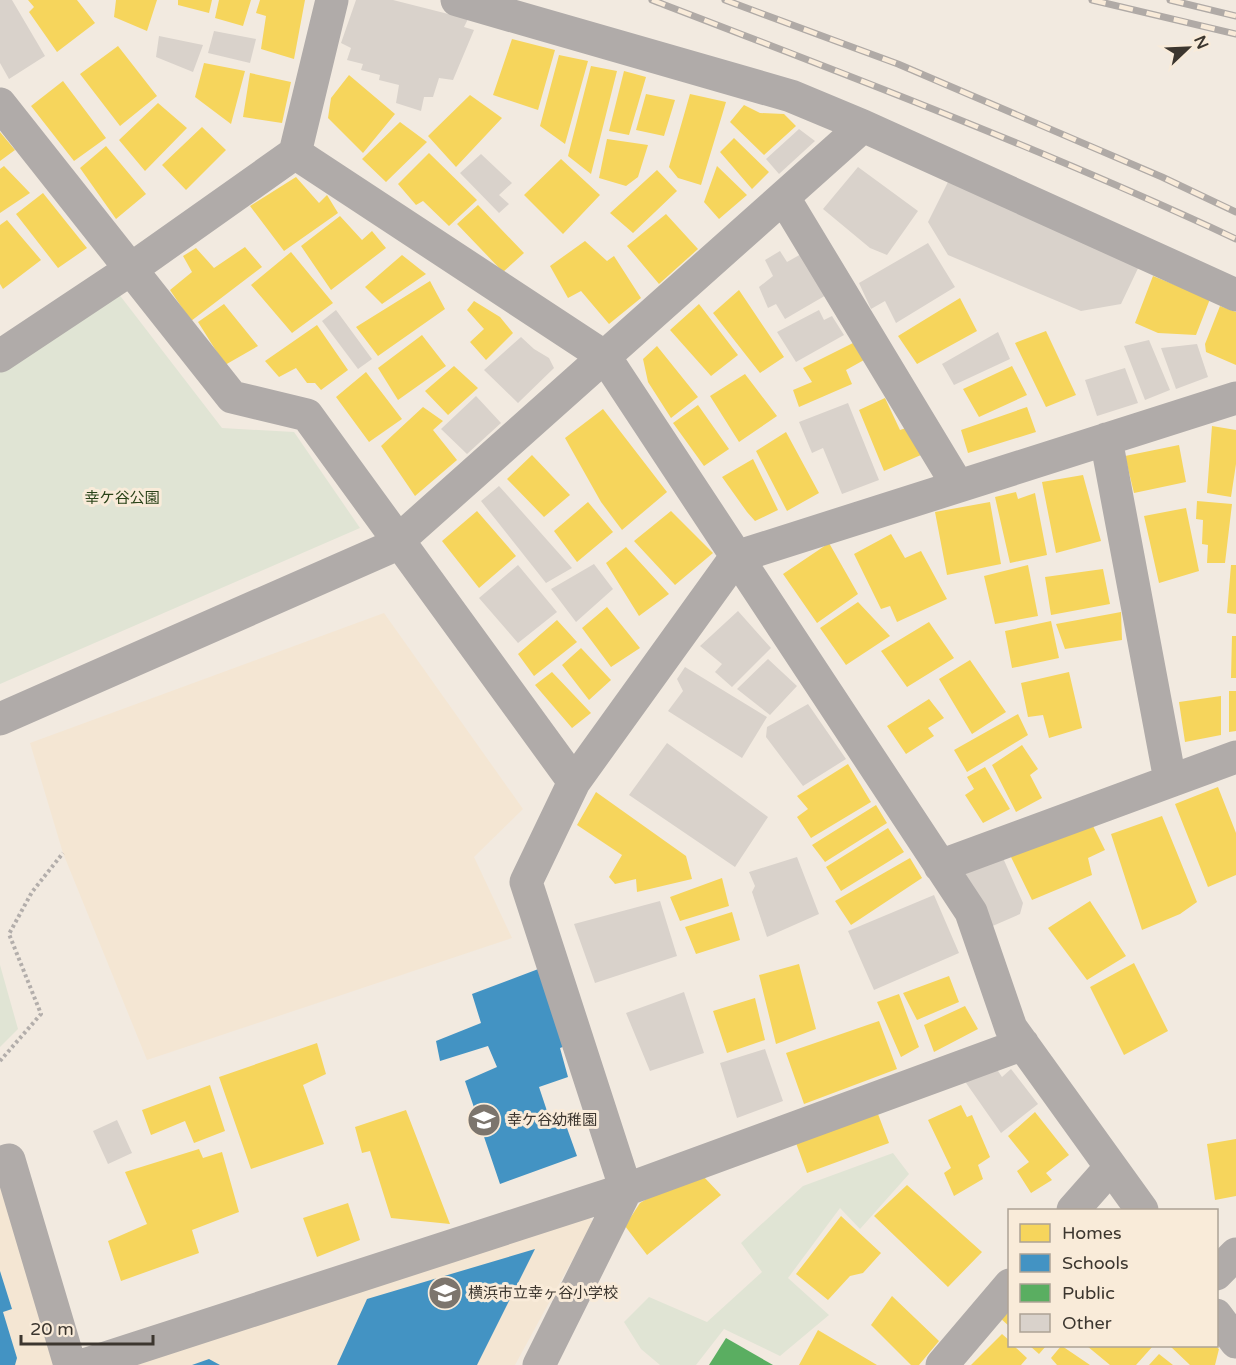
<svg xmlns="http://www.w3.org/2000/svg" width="1236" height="1365" viewBox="0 0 1236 1365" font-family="'Varela Round','Noto Sans JP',sans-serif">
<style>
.built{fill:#f4e6d3}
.green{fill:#e0e4d4}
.homes{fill:#f6d55c}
.schools{fill:#4393c3}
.public{fill:#5aae61}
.building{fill:#d9d2cb}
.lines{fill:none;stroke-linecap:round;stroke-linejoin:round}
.path{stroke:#b3aeab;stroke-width:4;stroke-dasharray:3 3;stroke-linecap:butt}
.minor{stroke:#b0aba9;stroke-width:33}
.rail-casing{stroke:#b0aaa6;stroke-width:7}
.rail{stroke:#f9ebd9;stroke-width:4.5;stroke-dasharray:14;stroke-linecap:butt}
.labels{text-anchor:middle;stroke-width:6;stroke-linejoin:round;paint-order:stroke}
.park-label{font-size:15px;fill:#2a4319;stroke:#f9ebd9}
.poi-label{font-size:15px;fill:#3c362f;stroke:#f9ebd9;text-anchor:start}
</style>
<rect width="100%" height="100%" fill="#f2eae0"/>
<path class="built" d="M384,613l139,196 -49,48 38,81 -365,122 -84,-207 -33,-110z
M0,1173l64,192h-64z
M585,1213l8,9 -78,143h-402z"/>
<path class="green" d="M118,293l104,135 72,4 66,96 -360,156v-318z
M0,965l18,64 -18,18z
M893,1153l16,21 -49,55 -20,-21 -52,70 41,37 -49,41 -56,-27 -28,36h-36l-19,-16 -17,-27 25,-25 58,25 55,-50 -21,-29 62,-57z"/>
<path class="homes" d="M28,0h49l18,23 -38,29 -28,-40 5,-5z
M116,0h41l-10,31 -33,-14z
M178,0h34l-3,13 -31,-8z
M219,0h32l-8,26 -28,-8z
M260,0h45l-11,59 -33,-10 5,-33 -10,-3z
M512,39l43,11 -17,60 -45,-15z
M118,46l39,50 -37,30 -40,-52z
M559,55l29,6 -23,83 -25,-18z
M204,63l41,8 -14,53 -36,-27z
M591,66l26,5 -26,103 -23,-18z
M624,71l22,6 -17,58 -20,-4z
M250,73l41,9 -9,41 -39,-6z
M349,75l46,39 -32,39 -35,-35 3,-20z
M63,81l43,57 -32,23 -43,-55z
M646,94l29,6 -11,36 -28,-6z
M690,94l36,8 -25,83 -23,-7 -9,-11z
M470,95l32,23 -46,49 -28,-31z
M158,103l29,25 -42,43 -26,-31z
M744,105l16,8 24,1 12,12 -32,29 -34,-33z
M400,122l27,20 -41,40 -24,-23z
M202,127l24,23 -40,40 -24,-25z
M0,132l15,18 -15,11z
M734,138l35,34 -17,17 -32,-37z
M607,139l41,6 -10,32 -12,9 -27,-8z
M106,146l40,48 -30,25 -36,-51z
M429,153l48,47 -28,26 -26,-25 -7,4 -18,-21z
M561,159l39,36 -37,39 -39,-39z
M4,166l26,27 -30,20v-44z
M717,166l30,29 -28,24 -15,-17z
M657,170l20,21 -44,42 -23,-20z
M296,177l23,26 8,-8 11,18 -54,38 -34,-45z
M43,193l44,55 -29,20 -42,-54z
M478,205l46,48 -21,19 -46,-48z
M666,214l32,35 -39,35 -32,-38z
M340,216l22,24 10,-9 14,17 -55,42 -30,-44z
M7,220l34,40 -38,29 -3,-5v-59z
M585,241l22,20 7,-5 27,42 -32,26 -28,-33 -13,7 -18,-32z
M245,247l17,20 -71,54 -21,-31 22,-18 -9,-16 13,-8 18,20z
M291,252l42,51 -41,30 -41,-48z
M402,255l24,19 -44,30 -17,-17z
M1153,276l57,23 -14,36 -38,-2 -23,-10z
M430,281l15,28 -67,47 -22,-29z
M739,290l45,67 -24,16 -47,-60z
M960,298l17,33 -60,33 -19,-28z
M474,301l26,16 13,16 -27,27 -16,-18 14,-13 -17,-19z
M224,304l34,42 -33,19 -27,-43z
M699,304l39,51 -27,21 -41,-46z
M1220,306l16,6v53l-30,-13 -1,-8z
M317,325l31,45 -27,20 -6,-7h-8l-11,-15 -17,9 -14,-16z
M1046,331l30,64 -30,12 -31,-64z
M422,335l24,31 -48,34 -20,-32z
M853,343l11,17 -18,10 6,14 -53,23 -6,-17 19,-8 -9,-14z
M657,346l41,51 -27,21 -23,-36 -5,-23z
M454,366l24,22 -30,27 -23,-24z
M1012,366l15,29 -48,22 -16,-28z
M366,372l36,47 -33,23 -33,-45z
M745,374l32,42 -38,26 -29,-46z
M885,398l15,32 9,-3 12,28 -37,16 -25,-61z
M698,405l31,44 -25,17 -31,-43z
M423,407l20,14 -10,9 24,30 -42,36 -34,-50z
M1027,407l9,25 -68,21 -7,-23z
M603,409l64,83 -45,38 -21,-28 -36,-64z
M1212,426l24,4v34l-5,33 -24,-4z
M786,432l33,61 -32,18 -31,-60z
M1179,445l7,37 -52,11 -9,-37z
M532,455l38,40 -26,22 -37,-38z
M753,459l25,51 -23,11 -8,-9 -25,-35z
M1083,475l18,66 -45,12 -14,-71z
M1016,492l2,7 17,-6 12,62 -37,8 -15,-66z
M1197,501l35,3 -7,59h-18l1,-18 -6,-1 1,-24 -7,-1z
M588,502l25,30 -36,30 -23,-31z
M990,502l11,62 -54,11 -12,-63z
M1186,508l13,63 -40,12 -15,-67z
M477,511l39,45 -37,32 -37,-47z
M671,511l42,42 -38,32 -41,-44z
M891,534l14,24 16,-7 26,48 -50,23 -7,-16 -9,3 -27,-55z
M829,543l29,51 -41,29 -34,-49z
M626,547l43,47 -30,22 -33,-53z
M1028,565l10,51 -43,8 -11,-48z
M1231,565h5v49l-9,-1z
M1103,569l7,35 -59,11 -6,-38z
M858,602l32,34 -44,29 -26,-37z
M607,607l33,41 -29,19 -29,-39z
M1121,612l1,28 -57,9 -9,-25z
M557,620l20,22 -43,34 -16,-22z
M1051,621l8,37 -47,10 -7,-37z
M929,622l25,36 -47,29 -26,-36z
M1232,636h4v42h-5z
M581,648l30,32 -22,20 -27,-35z
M970,660l36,52 -34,22 -33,-55z
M552,672l39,41 -19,15 -37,-43z
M1069,672l13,56 -33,10 -6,-23 -15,2 -7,-34z
M1229,691h7v40l-7,1z
M1221,696v39l-36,7 -6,-40z
M929,699l15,19 -16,10 6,8 -28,18 -19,-28z
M1018,714l10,21 -61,37 -13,-22z
M1022,745l16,24 -8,6 12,23 -26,14 -24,-47z
M848,764l23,38 -60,36 -14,-21 11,-8 -11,-13z
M985,767l25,42 -27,14 -18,-28 9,-6 -7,-12z
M1218,787l18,46v42l-28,12 -33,-83z
M596,792l90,64 6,23 -55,13 -1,-13 -21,5 -6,-7 13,-22 -45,-30z
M876,805l11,18 -62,39 -13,-17z
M1162,816l35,86 -17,12 -38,16 -31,-96z
M1091,822l14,28 -17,8 4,17 -60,25 -22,-45z
M888,828l16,24 -63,39 -15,-24z
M910,858l12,20 -71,47 -16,-24z
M722,878l7,28 -49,15 -10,-24z
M1090,901l36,55 -39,24 -39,-52z
M732,912l8,28 -44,14 -11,-27z
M1134,963l34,68 -44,24 -34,-68z
M799,964l17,65 -40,15 -17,-69z
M949,976l10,26 -42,18 -14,-27z
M899,994l20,53 -18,10 -24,-55z
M755,998l10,42 -38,13 -14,-42z
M965,1006l13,23 -44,23 -10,-27z
M879,1021l18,48 -93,35 -18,-51z
M317,1043l9,31 -23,11 21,59 -73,25 -32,-92z
M210,1085l15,46 -31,12 -9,-22 -34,14 -9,-25z
M961,1105l6,12 5,-2 18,42 -12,8 5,14 -29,17 -10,-23 7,-5 -23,-48z
M406,1110l44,114 -59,-6 -21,-67 -8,2 -7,-26z
M1035,1112l34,43 -23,18 6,7 -21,13 -14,-22 12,-9 -21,-26z
M878,1114l11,29 -82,30 -11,-30z
M1236,1139v57l-21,4 -8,-56z
M199,1149l4,9 19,-6 17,60 -47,18 7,23 -78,28 -13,-40 39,-17 -22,-52z
M704,1177l17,18 -74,60 -22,-29 15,-23 40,-24z
M907,1185l75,67 -34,35 -74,-71z
M348,1203l12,37 -43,17 -14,-39z
M841,1216l40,37 -18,20 -13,3 -22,24 -32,-26z
M892,1296l47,45 -20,24h-8l-40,-40z
M1010,1305v22l-11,-10z
M818,1330l59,35h-78z
M1002,1334l8,7v5h4l13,12 -6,7h-50z
M1030,1346h16l-7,8z
M1061,1346h1l28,19h-33l-6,-7z
M1087,1346h66l-17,19h-26z
M1170,1346h45l4,3 -4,16h-25z
M1159,1354l14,11h-24z"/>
<path class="schools" d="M541,968l27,77 -8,3 8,29 -29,10 9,27 10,-2 5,5 14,39 -77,28 -35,-103 32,-14 -9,-21 -48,15 -4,-20 45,-18 -9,-29z
M535,1249l-58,116h-140l30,-66z
M0,1271l12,38 -9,3 14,46 -2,7h-15z
M209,1359l11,6h-28z"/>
<path class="public" d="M726,1338l47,27h-64z"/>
<path class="building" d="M0,0h12l33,56 -36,23 -9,-16z
M356,0h37l75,19 -4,8 10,3 -21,50 -14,-2 -6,19h-9l-3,14 -25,-8 3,-18 -20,-5 1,-5 -19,-5 2,-6 -16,-4 4,-12 -10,-5z
M214,31l42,8 -6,24 -42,-10z
M159,36l44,9 -10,27 -37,-15z
M799,129l16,12 -36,33 -13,-15z
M481,154l31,29 -13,12 10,9 -10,9 -39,-40z
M858,167l60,44 -31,44 -17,-7 -47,-39z
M948,182l193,80 -20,42 -40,7 -133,-56 -20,-33z
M928,243l27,44 -59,36 -11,-22 -14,8 -12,-26z
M780,251l7,11 16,-9 25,41 -43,25 -9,-15 -8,4 -9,-21 14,-11 -8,-16z
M336,310l36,49 -14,10 -36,-48z
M819,310l5,10 8,-4 12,19 -48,27 -19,-30z
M998,332l12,27 -56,26 -12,-21z
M521,337l13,12 15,9 5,10 -36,35 -34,-33z
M1149,340l21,50 -25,10 -21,-54z
M1197,344l11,33 -32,12 -15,-41z
M1125,368l13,35 -41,13 -12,-36z
M476,396l25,27 -34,31 -26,-25z
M848,403l31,77 -37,14 -19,-46 -11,5 -13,-31z
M499,486l73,82 -26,15 -65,-82z
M594,564l19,25 -37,33 -25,-33z
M518,565l39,47 -39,31 -39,-45z
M738,611l33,37 -39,39 -17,-15 7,-8 -22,-18z
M768,659l29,27 -27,29 -33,-26z
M685,667l82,50 -25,41 -74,-47 15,-20 -6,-12z
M808,704l38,55 -43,27 -37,-49 1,-10z
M667,743l101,74 -33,50 -106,-72z
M797,857l22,57 -52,23 -15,-45 3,-6 -6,-14z
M1003,858l20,45 -3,11 -32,14 -23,-54z
M934,895l25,58 -85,37 -26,-59z
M660,901l17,55 -82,27 -21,-59z
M684,992l20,61 -54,18 -24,-58z
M765,1049l18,52 -46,17 -17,-55z
M992,1062l10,15 9,-8 27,35 -37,29 -37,-53z
M117,1120l15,33 -24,11 -15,-33z"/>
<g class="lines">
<path class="path" d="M0,1061l41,-47 -32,-80 23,-42 31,-39"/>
<path class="minor" d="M457,0l334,96 72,30 373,169
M0,104l232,293 75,18 267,367
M295,153l37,-153
M784,198l174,288
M0,356l131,-87 164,-116 310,204 366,555 40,116 131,182
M1106,439l64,341
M0,719l391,-172 472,-421
M940,866l296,-109
M0,1163l9,-3 61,205
M1073,1210l38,-43
M1216,1274l20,-20
M1216,1315l20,27
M84,1365l549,-178 390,-143
M539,1365l87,-175 -100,-308 48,-100 162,-225 500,-159
M942,1365l68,-80"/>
<defs>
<path id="rail" d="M652,0c196,75 393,150 584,239
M725,0l173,64 264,113 74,35
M1092,0l144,34
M1170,0l66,16"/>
</defs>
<use href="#rail" class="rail-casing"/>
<use href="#rail" class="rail"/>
</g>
<defs>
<symbol id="school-disc" viewBox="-11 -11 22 22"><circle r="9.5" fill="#7c756d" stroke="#f9ebd9"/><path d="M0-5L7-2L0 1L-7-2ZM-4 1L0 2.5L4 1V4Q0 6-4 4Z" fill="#fff"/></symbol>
</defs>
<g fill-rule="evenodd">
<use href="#school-disc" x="465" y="1101" width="38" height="38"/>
<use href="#school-disc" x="426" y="1274" width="38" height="38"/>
</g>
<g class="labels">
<g class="park-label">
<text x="122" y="503">幸ケ谷公園</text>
</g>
<g class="poi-label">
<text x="507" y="1125">幸ケ谷幼稚園</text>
<text x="468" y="1298">横浜市立幸ヶ谷小学校</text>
</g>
</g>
<rect x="1008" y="1209" width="210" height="138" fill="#f9ebd9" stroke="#ada395" stroke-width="1.5"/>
<rect x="1020" y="1224" width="30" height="18" fill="#f6d55c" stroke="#ada395" stroke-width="1.5"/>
<text x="1062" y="1239" font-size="18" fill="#3c362f">Homes</text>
<rect x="1020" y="1254" width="30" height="18" fill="#4393c3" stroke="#ada395" stroke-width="1.5"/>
<text x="1062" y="1269" font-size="18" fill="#3c362f">Schools</text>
<rect x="1020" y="1284" width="30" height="18" fill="#5aae61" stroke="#ada395" stroke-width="1.5"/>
<text x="1062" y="1299" font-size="18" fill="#3c362f">Public</text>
<rect x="1020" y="1314" width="30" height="18" fill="#d9d2cb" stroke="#ada395" stroke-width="1.5"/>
<text x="1062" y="1329" font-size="18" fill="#3c362f">Other</text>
<g transform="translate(1188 48) rotate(67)" stroke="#f9ebd9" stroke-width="4.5" paint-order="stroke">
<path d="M0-4.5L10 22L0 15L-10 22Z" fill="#3c362f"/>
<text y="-9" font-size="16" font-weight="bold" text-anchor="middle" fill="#3c362f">N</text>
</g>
<path d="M21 1335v9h132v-9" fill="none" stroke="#3c362f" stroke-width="3"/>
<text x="30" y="1335" font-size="18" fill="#3c362f" stroke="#f9ebd9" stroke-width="4.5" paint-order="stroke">20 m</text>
</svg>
